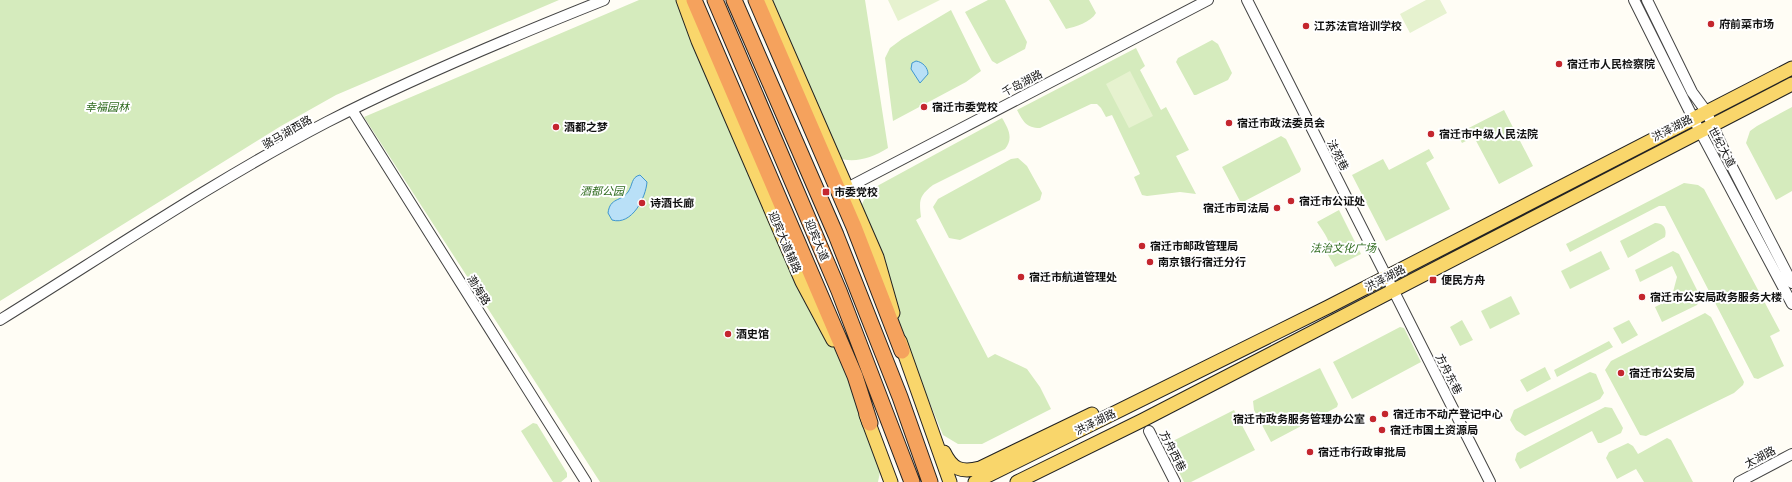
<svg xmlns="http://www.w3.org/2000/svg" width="1792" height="482" viewBox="0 0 1792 482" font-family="'Source Serif 4','Noto Sans SC',serif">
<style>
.green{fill:#d5ebbd}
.pitch{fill:#e6f2cf}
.water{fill:#b9e0f7;stroke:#3f96cf}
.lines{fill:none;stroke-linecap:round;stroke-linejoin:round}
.minor-casing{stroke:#444;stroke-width:12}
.major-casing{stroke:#222;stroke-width:15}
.highway-casing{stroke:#222;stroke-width:17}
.minor{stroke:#fff;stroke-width:10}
.major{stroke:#f9d66b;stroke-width:13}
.highway{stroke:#f5a25d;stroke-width:15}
.poi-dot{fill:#c4262e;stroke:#fff;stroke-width:1.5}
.labels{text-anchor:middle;stroke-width:4;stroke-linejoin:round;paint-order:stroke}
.poi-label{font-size:11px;font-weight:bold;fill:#111;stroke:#fff;text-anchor:start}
.street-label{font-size:11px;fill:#111;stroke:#fff}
.park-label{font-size:11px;font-style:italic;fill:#2f6b1f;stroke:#fff}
</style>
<rect width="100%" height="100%" fill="#fffdf5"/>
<path class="green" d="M0,0h559l-223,95 -55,31 -281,175z
M639,0h40l150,307 52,160 -3,15h-278l-236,-365z
M756,0h109l23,148c-18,11 -32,15 -53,10z
M988,0h17l22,42 -2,7 -28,15 -5,-3 -27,-49z
M1049,0h40l7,13c-5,9 -21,14 -30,16z
M951,10l30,61 -15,11 -73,39 -8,-63 5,-10 12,-9z
M1212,40l6,4 14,29 -4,7 -32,15h-2l-18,-33 2,-4z
M1136,48l9,18 -5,4 21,40 5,-3 23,43 -13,6 20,38 -16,-2 -33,4 -5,-1 -8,-18 6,-3 -28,-59 -6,2 -5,-9 -4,-4h-6l-51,24c-14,0 -17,-7 -23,-18z
M1792,107v84l-16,9 -30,-57 4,-12 7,-5z
M1504,110l29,56 -34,18 -25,-47 -12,6 -5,-9z
M1002,118c6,10 12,20 3,31l-72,36c-14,11 -14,15 -12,32l-5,3 72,138 7,-4 32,15 13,18 11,22 -69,35h-24l-15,-9 -83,-202c0,-26 -2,-31 19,-48z
M1281,136l5,3 15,30 -1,3 -59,31 -19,-36z
M1429,149l5,9 -8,5 24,46 -64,32 -34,-66 31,-16 6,11z
M1018,158l9,8 15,27 -2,7 -80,40 -11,-2 -16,-31 5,-8 73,-40z
M1684,183l14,2 6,4 76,142 -10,5 14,30 -26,13 -4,-1 -89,-172h-6l-89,46 -4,-8z
M1339,210l22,44 -26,13 -7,-12c6,-12 -5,-23 -11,-33z
M1655,223c9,0 12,6 10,14l-37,21 -8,-17z
M1601,251l9,18 -40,20 -9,-18z
M1673,251l6,3 22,44 -4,7 -35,17 -7,-15 20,-10 -2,-5 4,-15 -5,-11 -32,16 -5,-12z
M1511,296l9,18 -30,15 -9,-18z
M1705,313l6,4 33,65 -1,3 -9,8 -88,43 -6,-1 -35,-65 6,-9z
M1462,320l11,20 -13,6 -10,-19z
M1629,320l9,15 -16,9 -9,-16z
M1400,327l4,1 17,34 -69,37 -19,-37z
M1609,341l4,6 -56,30 -3,-7z
M1545,367l6,12 -24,13 -7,-12z
M1320,368l18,36 -1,3 -66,35 -17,-32 -1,-9z
M1590,372l6,2 8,19 -4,6 -75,37 -9,-6 -6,-10 4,-10z
M1605,407l7,1 11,20 -2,5 -20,10h-3l-6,-12 -72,38 -5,-9 2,-7z
M1234,410l21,40 -64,32h-7l-16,-31 -1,-7z
M533,423l4,1 30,49v4l-6,5h-8l-32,-51z
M1667,438l4,2 22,42h-49l-8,-13 -19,10 -11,-21 3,-6 19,-9 5,3 5,8z"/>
<path class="pitch" d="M888,0h52l-42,21z
M1426,0h14l7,13 -37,20 -10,-19z
M1130,71l23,45 -24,12 -23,-44z"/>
<path class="water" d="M916,61c7,1 12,7 12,13l-8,9 -9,-14 1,-6z
M640,175l7,7c-1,15 -15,44 -35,38l-4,-7c2,-16 13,-11 20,-21 5,-7 3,-15 12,-17z"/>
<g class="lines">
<defs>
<path id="minor" d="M1247,0l243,482
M1634,0l59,118 99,186
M1647,0l45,92 14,19 22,48 64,124
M352,110l234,372
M847,188l361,-188
M0,320c108,-67 214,-139 327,-198 90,-46 184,-85 277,-122
M1149,431l26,51
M1739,482l53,-28"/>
<path id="major" d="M683,0l15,41 104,241 31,58
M765,0l112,257 16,56
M900,341l50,141
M866,415l25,67
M944,452c8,17 17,21 36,16l112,-54
M975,482l353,-175 464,-239
M1017,482l126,-62 649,-336"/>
<path id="highway" d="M694,0l161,376 15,47
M715,0l124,291 73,191
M734,0l102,235 64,162 30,85
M756,0l98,227 48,124"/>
</defs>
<use href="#minor" class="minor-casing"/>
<use href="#major" class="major-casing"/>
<use href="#highway" class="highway-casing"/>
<use href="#minor" class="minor"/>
<use href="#major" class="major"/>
<use href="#highway" class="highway"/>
</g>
<g class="poi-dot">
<circle cx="1711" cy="24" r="4"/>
<circle cx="1306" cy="26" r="4"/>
<circle cx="1559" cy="64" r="4"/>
<circle cx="924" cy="107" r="4"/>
<circle cx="1229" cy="123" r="4"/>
<circle cx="556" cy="127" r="4"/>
<circle cx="1431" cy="134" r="4"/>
<rect x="822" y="188" width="8" height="8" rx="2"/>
<circle cx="1291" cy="201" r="4"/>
<circle cx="642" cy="203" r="4"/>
<circle cx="1277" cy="208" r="4"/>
<circle cx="1142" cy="246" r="4"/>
<circle cx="1150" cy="262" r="4"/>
<circle cx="1021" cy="277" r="4"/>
<rect x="1429" y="276" width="8" height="8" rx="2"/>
<circle cx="1642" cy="297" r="4"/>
<circle cx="728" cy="334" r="4"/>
<circle cx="1621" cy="373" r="4"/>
<circle cx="1385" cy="414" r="4"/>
<circle cx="1373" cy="419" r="4"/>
<circle cx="1382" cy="430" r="4"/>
<circle cx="1310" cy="452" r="4"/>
</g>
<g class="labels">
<g class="poi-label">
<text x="1719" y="28">府前菜市场</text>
<text x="1314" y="30">江苏法官培训学校</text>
<text x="1567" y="68">宿迁市人民检察院</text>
<text x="932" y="111">宿迁市委党校</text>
<text x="1237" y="127">宿迁市政法委员会</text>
<text x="564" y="131">酒都之梦</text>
<text x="1439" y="138">宿迁市中级人民法院</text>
<text x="834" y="196">市委党校</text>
<text x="1299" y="205">宿迁市公证处</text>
<text x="650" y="207">诗酒长廊</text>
<text x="1269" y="212" text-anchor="end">宿迁市司法局</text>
<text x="1150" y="250">宿迁市邮政管理局</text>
<text x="1158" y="266">南京银行宿迁分行</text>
<text x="1029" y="281">宿迁市航道管理处</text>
<text x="1441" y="284">便民方舟</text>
<text x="1650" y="301">宿迁市公安局政务服务大楼</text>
<text x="736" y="338">酒史馆</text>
<text x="1629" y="377">宿迁市公安局</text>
<text x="1393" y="418">宿迁市不动产登记中心</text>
<text x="1365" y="423" text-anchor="end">宿迁市政务服务管理办公室</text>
<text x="1390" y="434">宿迁市国土资源局</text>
<text x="1318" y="456">宿迁市行政审批局</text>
</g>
<g class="street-label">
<text transform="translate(1022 83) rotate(-27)" y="4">千岛湖路</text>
<text transform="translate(1672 128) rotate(-27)" y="4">洪泽湖路</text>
<text transform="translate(287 132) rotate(-30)" y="4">骆马湖西路</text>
<text transform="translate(1722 147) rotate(62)" y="4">世纪大道</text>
<text transform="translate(1338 155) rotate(63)" y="4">法苑巷</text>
<text transform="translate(817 240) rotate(67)" y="4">迎宾大道</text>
<text transform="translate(785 242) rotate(67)" y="4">迎宾大道辅路</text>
<text transform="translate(1385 278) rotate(-27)" y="4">洪泽湖路</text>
<text transform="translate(479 290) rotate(58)" y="4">渤海路</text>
<text transform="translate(1449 374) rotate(63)" y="4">方舟东巷</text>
<text transform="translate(1095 422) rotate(-26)" y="4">洪泽湖路</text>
<text transform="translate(1173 451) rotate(63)" y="4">方舟西巷</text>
<text transform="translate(1760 457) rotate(-28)" y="4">太湖路</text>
</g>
<g class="park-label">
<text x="107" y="111">幸福园林</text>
<text x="602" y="195">酒都公园</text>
<text x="1343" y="252">法治文化广场</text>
</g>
</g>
</svg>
